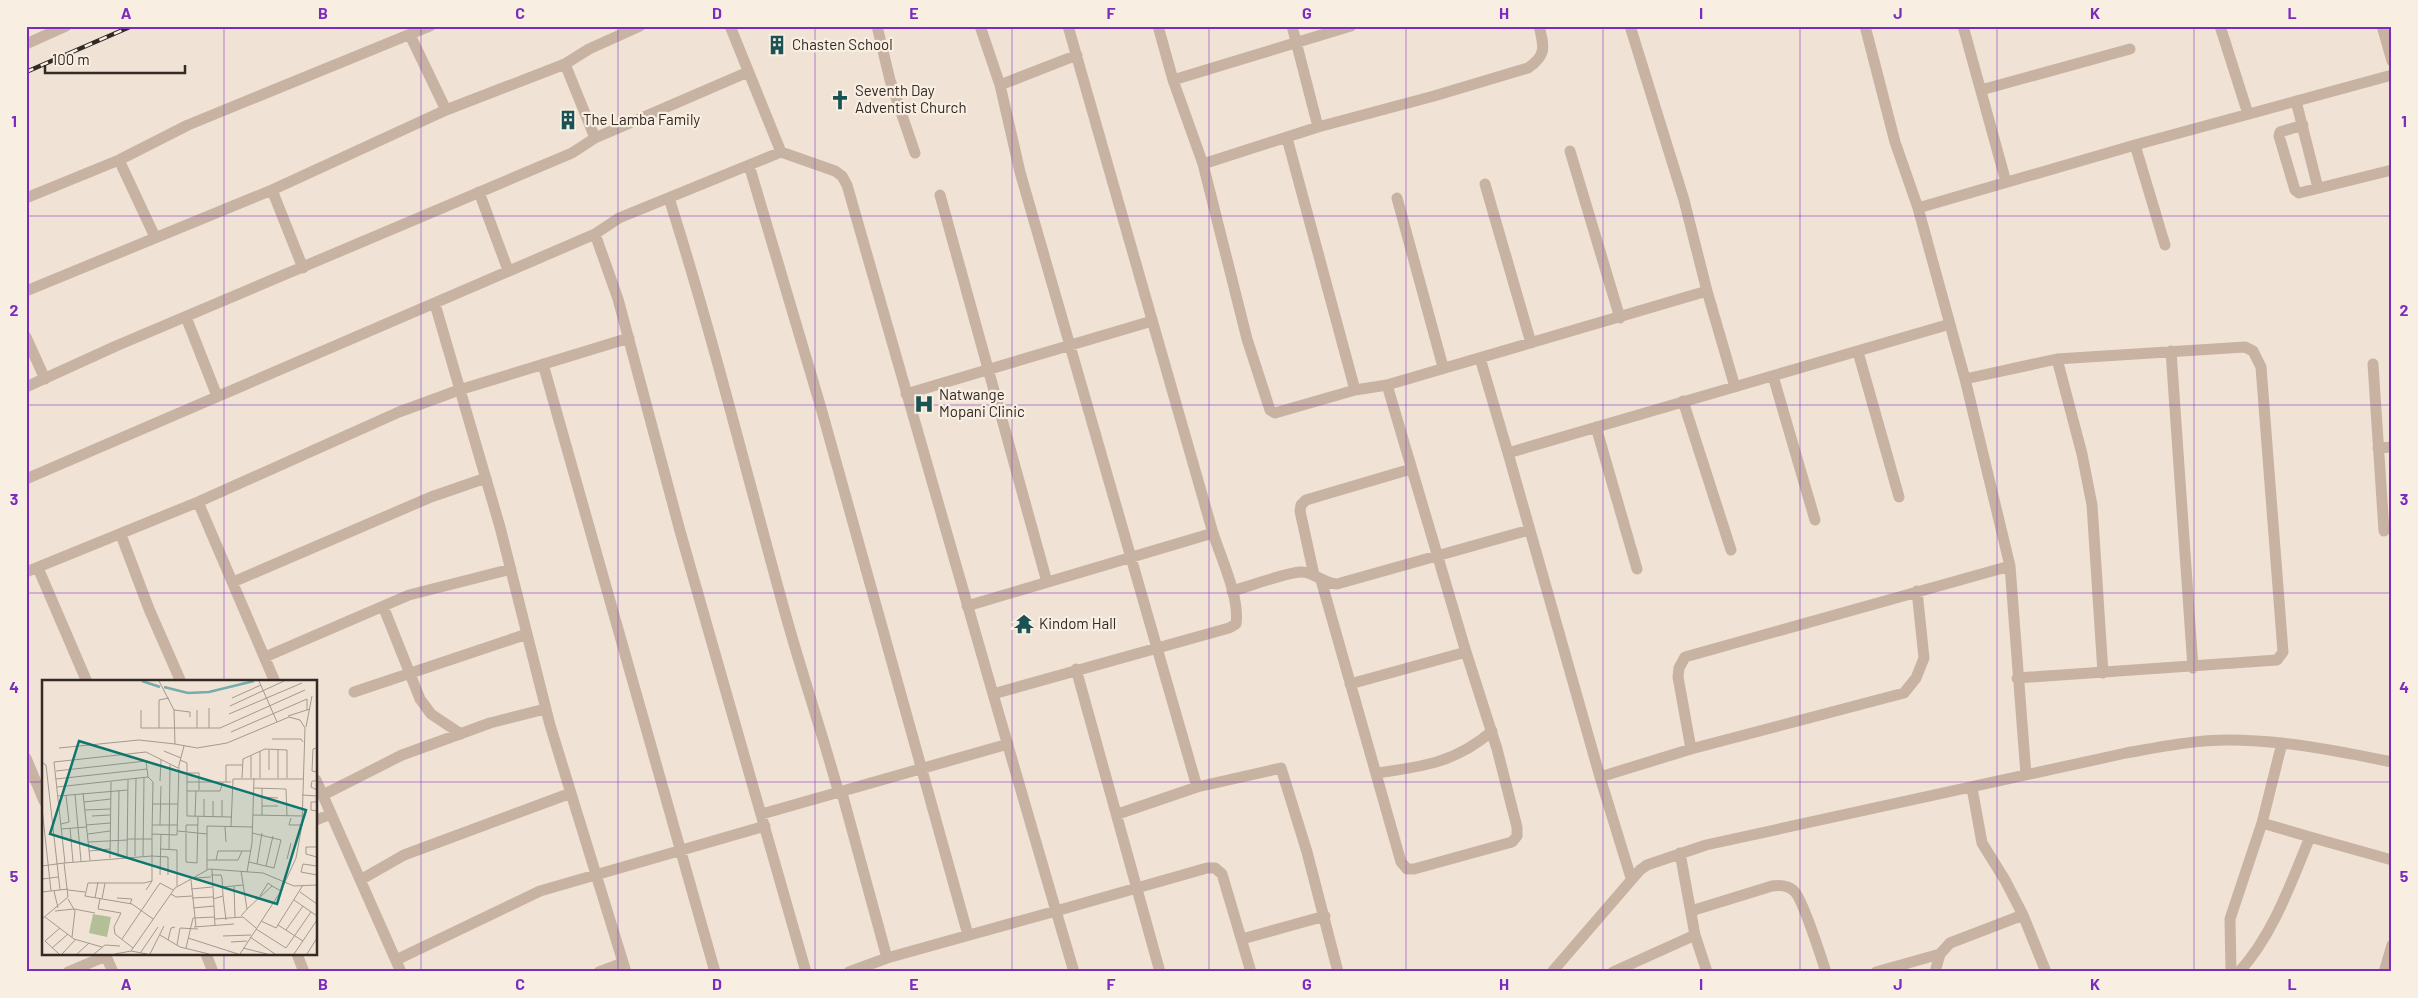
<svg xmlns="http://www.w3.org/2000/svg" width="2418" height="998" viewBox="0 0 2418 998" font-family="Barlow,sans-serif">
<style>
.lines{fill:none;stroke-linecap:round;stroke-linejoin:round}
.street{stroke:#c8b3a3;stroke-width:11}
.rail-casing{stroke:#332925;stroke-width:4.5}
.rail{stroke:#f8eee2;stroke-width:2.5;stroke-dasharray:8;stroke-linecap:butt}
.grid{fill:none;stroke:#7b2cbf;stroke-width:1;stroke-opacity:0.55}
.labels{text-anchor:middle;stroke-width:4.5;stroke-linejoin:round;paint-order:stroke}
.poi-label{font-size:15px;fill:#332925;stroke:#f8eee2;text-anchor:start}
.inset-river{fill:none;stroke:#76acad;stroke-width:2.5}
.inset-road{fill:none;stroke:#a4998f;stroke-width:1}
.view{fill:#0f766e;fill-opacity:0.15;stroke:#0f766e;stroke-width:2.5}
.inset-edge{fill:none;stroke:#332925;stroke-width:2.5}
.neatline{fill:none;stroke:#7b2cbf;stroke-width:2}
.grid-label{font-size:16px;text-anchor:middle;font-weight:bold;fill:#7b2cbf}
</style>
<rect width="100%" height="100%" fill="#f0e3d6"/>
<g class="lines">
<path class="street" d="M730,26l51,126 54,19 7,5 5,9 146,509
M877,26l13,54 25,73
M980,26l20,59 20,87 177,615
M1158,26l15,54 30,84 44,175 23,71 5,3 80,-23 32,-5 320,-94
M1292,26l26,101
M1630,26l54,174 23,91 28,96
M1865,26l30,116 23,66 47,171 45,187 16,209
M1963,26l43,156
M2220,26l28,88
M2382,26l10,35
M410,35l36,75
M26,44l40,-18
M565,64l30,74
M1173,80l178,-54
M1000,85l77,-30
M1981,90l149,-41
M2296,101l22,87
M2303,125l-23,7 -1,4 16,54 4,3 93,-23
M1287,138l68,252
M2135,145l30,100
M1570,151l50,167
M119,160l36,77
M1203,164l115,-37 116,-31 94,-28c19,-13 16,-21 11,-42
M749,165l72,243 147,527
M1485,184l46,159
M272,190l31,78
M479,192l29,78
M940,195l107,387
M26,198l93,-38 69,-35 242,-99
M669,198c43,135 77,274 115,411 17,62 38,123 55,185
M1397,198l46,169
M1918,208l217,-63 257,-70
M595,234l23,65 62,232 126,441
M26,291l246,-101 174,-80 119,-46 24,-15 51,-23
M435,304l65,223 50,198 76,247
M186,317l31,79
M26,337l19,42
M2171,351l22,317
M1858,352l41,145
M1480,358l28,95
M2057,359l25,95 10,51 11,168
M543,364l172,608
M2373,364l11,167
M1773,376l42,144
M1965,379l92,-20 188,-12 8,4 8,16 22,285 -6,8 -260,18
M26,387l90,-41 456,-193 23,-15 153,-66
M906,394l246,-73
M1683,401l48,149
M1596,427l41,142
M2378,448l14,-1
M26,479l569,-245 24,-16 162,-66
M198,502l77,180
M121,535l28,74 32,73
M38,568l49,114
M26,572l172,-70 201,-90 60,-22 170,-52
M1314,575l-14,-64 1,-6 5,-5 105,-31
M1321,580l80,282 6,7h7l98,-27 5,-6v-9l-20,-78 -31,-97 -79,-267
M233,582l198,-85 55,-19
M1232,591c19,-5 49,-17 68,-19 14,-1 23,12 37,12l192,-54
M383,606l37,93 11,15 30,20
M967,606l246,-73
M265,657l144,-62 102,-26
M1076,669l84,303
M1350,684l116,-32
M354,692l173,-58
M1691,749l-13,-72 1,-9 6,-11 325,-91
M26,758l18,43
M1377,773c45,-6 80,-11 115,-42
M1600,777l91,-28 213,-56 12,-15 8,-20 -7,-67
M316,780l85,192
M1972,788l10,55 23,37 18,35 23,57
M842,793l45,165
M323,795l79,-40 88,-32 55,-14
M762,814l246,-70
M1118,814l79,-27 84,-19 26,84 31,120
M316,820l15,-6
M2262,823l20,-80
M1680,853l15,82 12,37
M1631,878l-31,-101 -92,-324 442,-129
M362,879l42,-24 167,-62
M1691,911l81,-25c7,-1 16,-1 22,5 9,8 27,66 32,81
M1242,939l83,-23
M105,954l8,18
M206,954l7,18
M297,954l7,18
M396,960l144,-69 225,-65
M68,972l38,-16
M599,972l24,-9
M849,972l38,-14 169,-47 -63,-217 236,-66 7,-4c4,-26 -15,-66 -23,-91l-145,-507
M1074,972l-18,-61 151,-43h8l7,6 29,98
M1552,972l88,-102 7,-5 59,-20 420,-92c34,-6 68,-13 102,-13 56,0 110,11 164,22
M1613,972l82,-37
M1876,972l64,-18
M1935,972l5,-18 10,-11 73,-28
M2231,972l-1,-53 32,-96 48,14
M2239,972c34,-37 52,-89 71,-135l82,23
M2384,972l8,-27"/>
<defs>
<path id="rail" d="M26,72l106,-46"/>
</defs>
<use href="#rail" class="rail-casing"/>
<use href="#rail" class="rail"/>
</g>
<path class="grid" d="M224,26v656M421,26v946M618,26v946M815,26v946M1012,26v946M1209,26v946M1406,26v946M1603,26v946M1800,26v946M1997,26v946M2194,26v946M26,216h2366M26,405h2366M26,593h2366M26,782h18M316,782h2076M224,954v18"/>
<defs>
<symbol id="building-bare" viewBox="-9 -9 18 18"><path d="M-4-6H4V6H1V3H-1V6H-4ZM-2.5-4.3h1.7v1.8h-1.7ZM.8-4.3h1.7v1.8H.8ZM-2.5-1h1.7V.8h-1.7ZM.8-1h1.7V.8H.8Z" fill="#1b5254" stroke="#f8eee2" stroke-width="2.5" paint-order="stroke"/></symbol>
<symbol id="church-bare" viewBox="-9 -9 18 18"><path d="M-1.2-6h2.4v3.5h3.3v2.4h-3.3V6h-2.4V-.1h-3.3v-2.4h3.3Z" fill="#1b5254" stroke="#f8eee2" stroke-width="2.5" paint-order="stroke"/></symbol>
<symbol id="hospital-bare" viewBox="-9 -9 18 18"><path d="M-5-5h3v3.5h4V-5h3V5h-3V1.5h-4V5h-3Z" fill="#1b5254" stroke="#f8eee2" stroke-width="2.5" paint-order="stroke"/></symbol>
<symbol id="temple-bare" viewBox="-9 -9 18 18"><path d="M0-6L5-2H3V0L6.5 2.5H4V6H1.5V3h-3V6H-4V2.5H-6.5L-3 0V-2H-5Z" fill="#1b5254" stroke="#f8eee2" stroke-width="2.5" paint-order="stroke"/></symbol>
</defs>
<g fill-rule="evenodd">
<use href="#building-bare" x="763" y="31" width="28" height="28"/>
<use href="#church-bare" x="826" y="86" width="28" height="28"/>
<use href="#building-bare" x="554" y="106" width="28" height="28"/>
<use href="#hospital-bare" x="910" y="390" width="28" height="28"/>
<use href="#temple-bare" x="1010" y="610" width="28" height="28"/>
</g>
<g class="labels">
<g class="poi-label">
<text x="792" y="50">Chasten School</text>
<text x="855" y="96">Seventh Day<tspan x="855" dy="17">Adventist Church</tspan></text>
<text x="583" y="125">The Lamba Family</text>
<text x="939" y="400">Natwange<tspan x="939" dy="17">Mopani Clinic</tspan></text>
<text x="1039" y="629">Kindom Hall</text>
</g>
</g>
<g transform="translate(42 680)">
<rect width="275" height="275" fill="#f0e3d6"/>
<path d="M51,234l18,3 -4,20 -18,-4z" fill="#b3bf97"/>
<path class="inset-river" d="M100,1l18,6M122,7l24,6 21,-1 45,-11"/>
<path class="inset-road" d="M117,1l15,29 1,34 22,4 30,-5 62,-26 11,3 5,8 -3,97 -6,33 -15,33 -41,63M217,1l18,41M190,18l29,-13M188,26l54,-25M99,30v18h79l85,-38M132,30l16,2v5M187,34l73,-31M246,36l22,-7M264,47l6,-31M117,48v-28l10,-2M155,48v-18M167,48v-20M189,52l76,-33v11M230,59h29l2,3M17,68l80,-8 36,4M275,68l-4,1 -1,22 5,1M236,70v28M122,71l17,7M218,71v27M209,76v22M138,80l7,3v53l44,1M1,83l3,2 14,125M227,90v-20M14,91l90,-10 2,16 5,5 -1,52M145,93h12v17M200,98l1,-19 22,-10 22,1v28M14,99l91,-10M118,101l1,-21M275,101h-5l-1,6 6,3M145,102h44M184,102v-17h16M15,107l91,-10M212,108l32,1 1,27M145,111h33l3,-9M41,113l7,67M33,114l6,67M260,115l15,1M16,116l70,-6M220,117l16,1M42,122l27,-3M275,122h-6v8l6,1M111,124h25M220,126h16M0,128l9,83M43,130l25,-1M211,135l49,1M220,135v-27M50,136l18,-1M153,136l1,-25M162,137v-18M171,137v-16M180,137v-17M249,138l-2,7h13M19,144l8,-2 -3,-27M44,145l24,-2M110,145h25M118,145l1,-39M183,147l1,15M189,147l2,-48h70M28,148l3,34M19,149l25,-2M136,151l29,3M144,152v-7h12M144,153v29l11,1 1,-46M46,154l22,-3M85,159h25M93,159l1,-61M46,162l39,-2M275,167h-11v7l11,3M118,169l17,1v36M127,169l1,-84M47,171l21,-2M93,176v-17M101,176l1,-78M76,177l1,-67M85,177l1,-77M68,178l1,-76M245,179l4,-16M165,180h31l4,-9M174,180l2,-9h33M207,182l25,6 7,-28 -29,-7M23,183l-11,-101 92,-10 32,16M215,184l5,-31M0,186l22,-3M224,186l7,-30M275,186l-14,-2 -2,8 16,3M170,189l3,57M165,190v-44l46,1M205,192l5,-29 2,-65M118,195l1,-41M169,195h10l1,3 1,18 -10,3M152,198l17,-1M0,199l16,-2M149,200l5,47M110,201l-8,2h-56l-3,13 47,8 21,15M192,206l1,31M181,207l20,-2M149,209l21,-2M26,210l17,2M104,210l6,-9v-25l16,1v18M12,211l4,17M0,212l26,-3M258,212l17,12M129,214l5,3 16,-1M181,216l3,24M218,216l8,-13 4,3M53,218l3,-16M75,218l15,1 -2,5M150,218l21,-1M26,219l7,12 -3,26M58,219l-2,10 23,4 -7,14 1,7 18,14M60,219l3,-16M252,220l23,16M151,228l21,-2M205,229l25,-23 9,5M13,231l19,-2 21,4M199,236l6,-7 -6,-38M3,237l29,22 28,8M0,239l26,-22 -4,-34 88,-7v-22l25,1 2,-70 5,-19M173,239l28,-2 13,11M219,241l15,7 27,-43M236,245l25,16M152,247l40,-3M214,249l30,19 25,-36M244,250l17,-24M118,255l20,12 29,7M181,256l28,-1M208,257l25,17M146,258l50,16M80,259l38,-56 13,7M126,260l3,-12 4,-1M189,262l16,-1M135,265l3,-17 18,1M10,268l16,-14M144,268l7,-30 22,-1M201,268l24,6M89,271l44,-63 34,-19 54,4 31,13 23,-1M99,272l17,-25M17,274l-14,-13 15,-13M20,274l14,-15M35,274l12,-11M52,274l11,-9 15,1M73,274l16,-3 16,3M108,274l14,-28M252,274l23,-34M265,274l10,-16"/>
<path class="view" d="M37,61l227,69 -29,94 -227,-70z"/>
<rect width="275" height="275" class="inset-edge"/>
</g>
<rect width="2418" height="998" fill="none" stroke="#f8eee2" stroke-width="55"/>
<path d="M45 65v8h140v-8" fill="none" stroke="#332925" stroke-width="2.5"/>
<text x="52" y="65" font-size="15" fill="#332925" stroke="#f8eee2" stroke-width="4" paint-order="stroke">100 m</text>
<rect x="28" y="28" width="2362" height="942" class="neatline"/>
<g class="grid-label">
<text x="126" y="19">A</text>
<text x="323" y="19">B</text>
<text x="520" y="19">C</text>
<text x="717" y="19">D</text>
<text x="914" y="19">E</text>
<text x="1111" y="19">F</text>
<text x="1307" y="19">G</text>
<text x="1504" y="19">H</text>
<text x="1701" y="19">I</text>
<text x="1898" y="19">J</text>
<text x="2095" y="19">K</text>
<text x="2292" y="19">L</text>
<text x="14" y="127">1</text>
<text x="2404" y="127">1</text>
<text x="14" y="316">2</text>
<text x="2404" y="316">2</text>
<text x="14" y="505">3</text>
<text x="2404" y="505">3</text>
<text x="14" y="693">4</text>
<text x="2404" y="693">4</text>
<text x="14" y="882">5</text>
<text x="2404" y="882">5</text>
<text x="126" y="990">A</text>
<text x="323" y="990">B</text>
<text x="520" y="990">C</text>
<text x="717" y="990">D</text>
<text x="914" y="990">E</text>
<text x="1111" y="990">F</text>
<text x="1307" y="990">G</text>
<text x="1504" y="990">H</text>
<text x="1701" y="990">I</text>
<text x="1898" y="990">J</text>
<text x="2095" y="990">K</text>
<text x="2292" y="990">L</text>
</g>
</svg>
